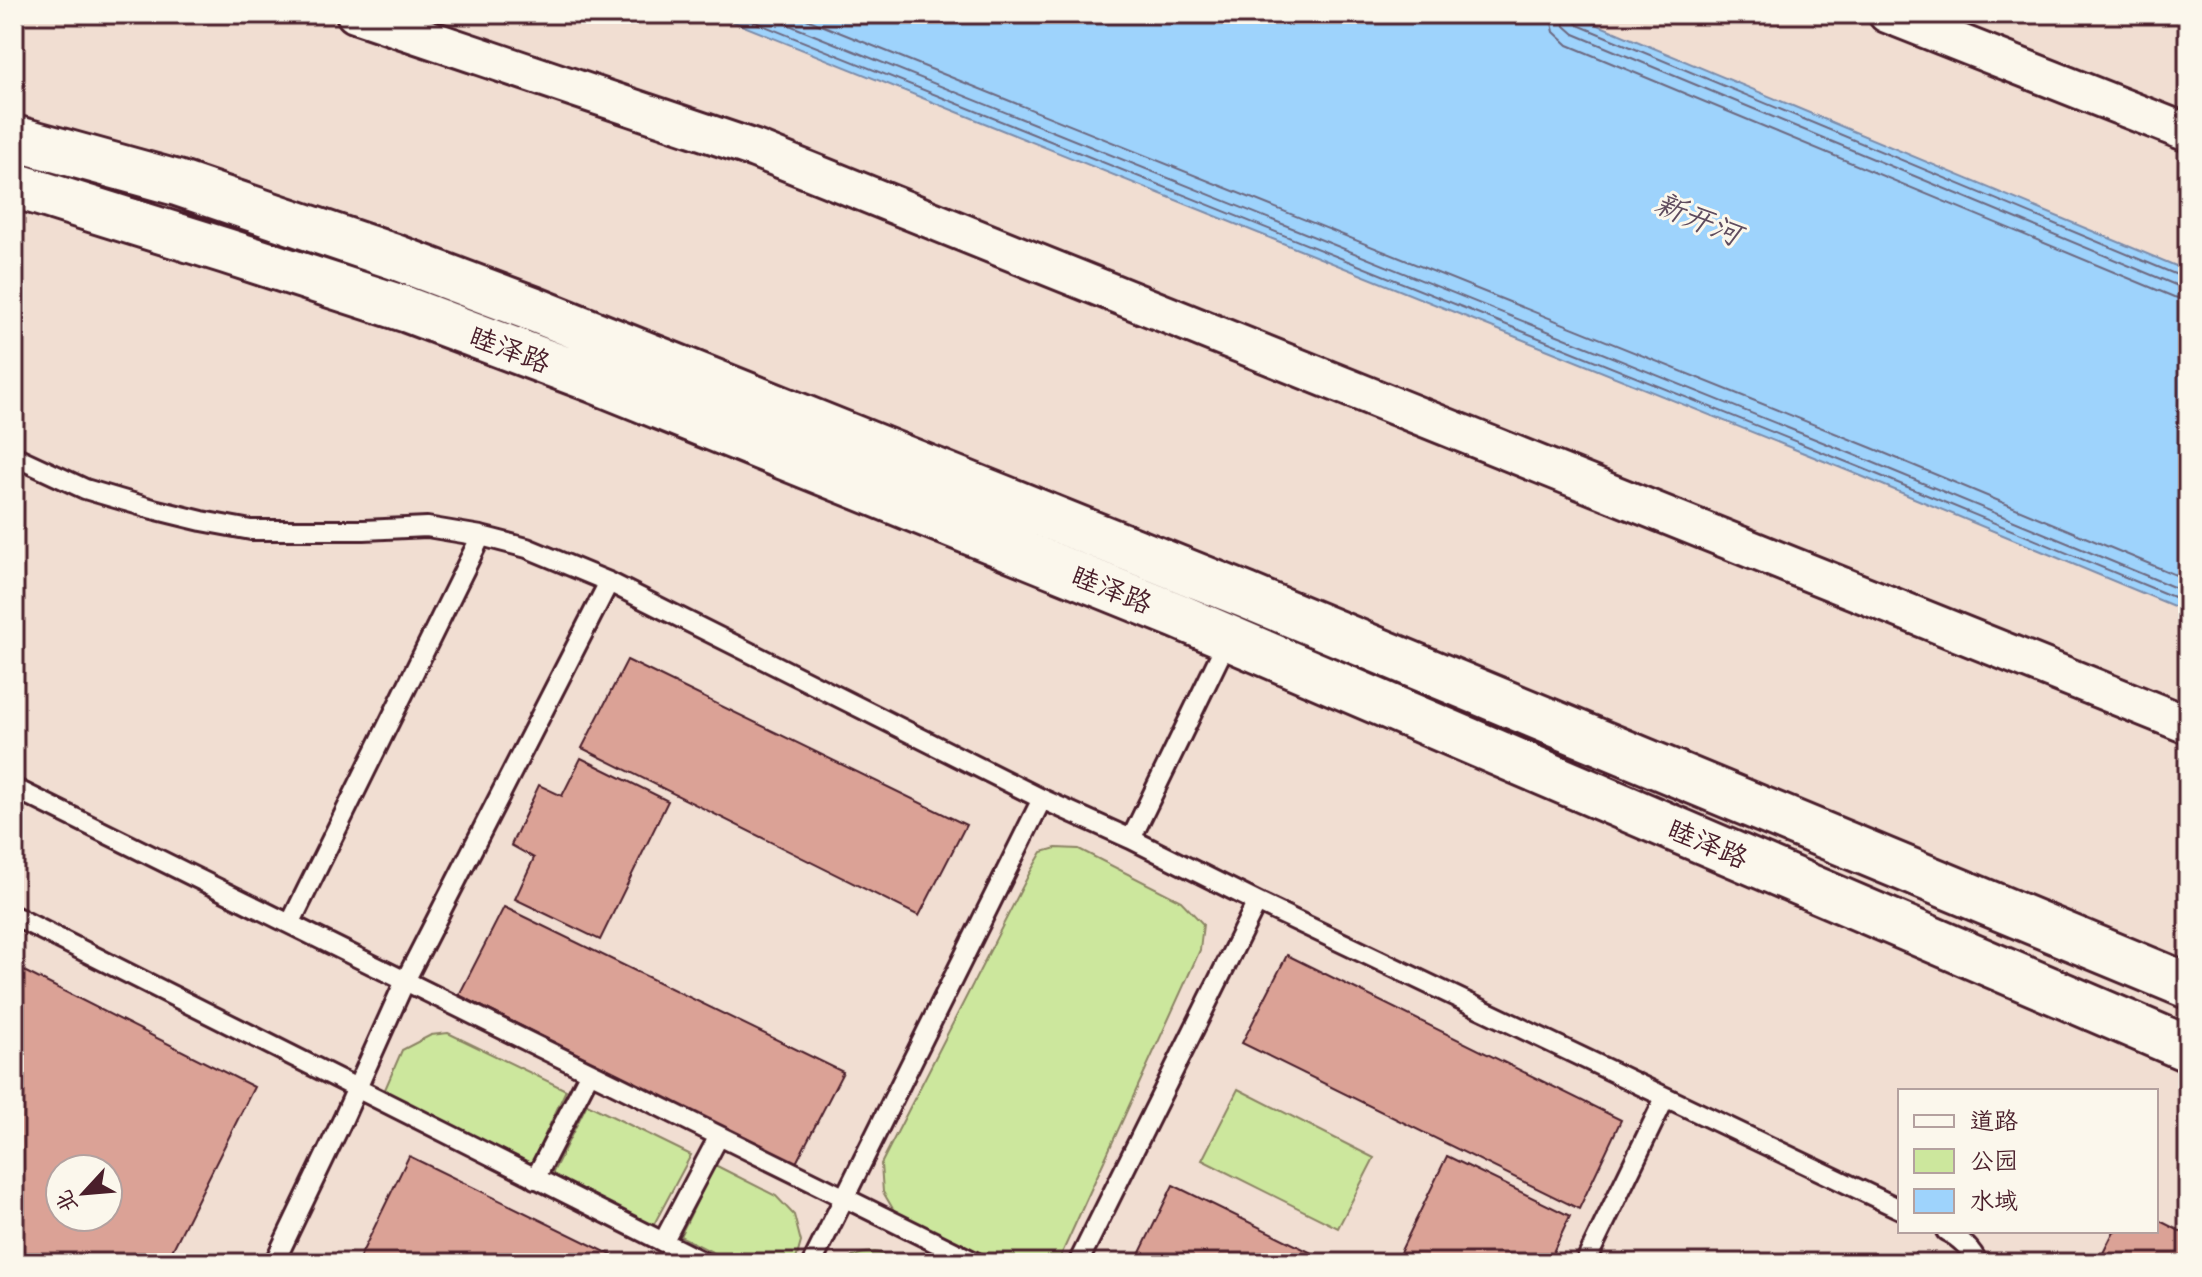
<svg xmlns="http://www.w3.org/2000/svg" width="2202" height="1277" viewBox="0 0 2202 1277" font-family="'Indie Flower','LXGW WenKai TC',sans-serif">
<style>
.green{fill:#cce79d;stroke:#8b8364;stroke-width:2}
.water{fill:#9ed3fc;stroke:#7c8ba8;stroke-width:2}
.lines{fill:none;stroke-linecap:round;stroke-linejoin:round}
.shore{stroke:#6c677f;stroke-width:2}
.building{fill:#dba296;stroke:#4a1f2b;stroke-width:2;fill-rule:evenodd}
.service-casing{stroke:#4a1f2b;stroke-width:24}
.minor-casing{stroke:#4a1f2b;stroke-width:42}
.tertiary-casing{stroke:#4a1f2b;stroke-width:50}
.service{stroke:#fbf7ec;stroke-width:18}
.minor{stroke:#fbf7ec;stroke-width:36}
.tertiary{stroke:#fbf7ec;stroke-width:44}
.labels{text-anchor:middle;stroke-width:6;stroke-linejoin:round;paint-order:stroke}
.street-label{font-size:28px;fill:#4a1f2b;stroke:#fbf7ec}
.water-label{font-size:30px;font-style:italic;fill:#5f4c5f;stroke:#fbf7ec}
</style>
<rect width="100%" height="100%" fill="#f1ded2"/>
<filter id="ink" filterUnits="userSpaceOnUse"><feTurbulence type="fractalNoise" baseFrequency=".0125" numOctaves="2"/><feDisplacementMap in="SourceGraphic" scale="16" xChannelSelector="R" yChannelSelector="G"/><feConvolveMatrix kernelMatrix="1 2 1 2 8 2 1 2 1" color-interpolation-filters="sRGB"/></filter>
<g filter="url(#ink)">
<path class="green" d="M1056,848l23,1 102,52 22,23 -3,26 -142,312 -56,1 -106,-49 -13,-22 -2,-28 148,-290 13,-22z
M448,1033l118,57 -36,77 -147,-73 19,-44 29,-15z
M1238,1089l136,69 -36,70 -136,-68z
M587,1104l104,51 -39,73 -101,-52z
M715,1165l61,31 18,19 7,27 -6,21h-61l-54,-27z
M875,1252l15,4 15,7h-62c10,-9 20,-10 32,-11z"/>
<path class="water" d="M714,14h858l616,257v341l-327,-136z"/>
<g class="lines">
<path class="shore" d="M735,14l1129,455 324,134
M762,14l1105,446 321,133
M794,14l1078,434 316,132
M1550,14l4,18 14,13 606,252 14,3
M1562,14l3,12 9,8 604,252 10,2
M1572,14l1,6 5,5 604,252h6"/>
</g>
<path class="building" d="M627,660l339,165 -47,91 -337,-168z
M581,758l87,43 -68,139 -85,-41 19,-41 -23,-13 28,-60 23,11z
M504,907l339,165 -47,91 -337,-168z
M1287,955l334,165 -42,89 -337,-166z
M14,966l240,121 -88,176h-152zM60,1169h48v48h-48z
M409,1156l219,107h-271z
M1447,1156l123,60 -22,47h-153z
M1173,1185l159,78h-197z
M2156,1219l32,16v28h-90l16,-32h42z"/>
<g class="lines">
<defs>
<path id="service" d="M14,456l71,33 68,20 49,12 49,9h113l63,-3 54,9 46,12 82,34 433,217 89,40 126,63 643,307
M14,788l963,475
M1131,839l99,-204
M14,916l691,347
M290,924l191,-388
M535,1179l55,-107
M1946,1231c13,6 26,19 32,32
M663,1242l56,-106
M274,1263l70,-146 61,-136 204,-399
M812,1263l230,-464
M1078,1263l179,-361
M1585,1263l80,-165"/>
<path id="minor" d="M355,14l400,135 1433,576
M1887,14l301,119"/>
<path id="tertiary" d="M14,138l163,45 218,74 138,52 714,287 941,390
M14,185l212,66 182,59 186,70 584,236 1010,433"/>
</defs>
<use href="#service" class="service-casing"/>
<use href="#minor" class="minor-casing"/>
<use href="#tertiary" class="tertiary-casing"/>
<use href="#service" class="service"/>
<use href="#minor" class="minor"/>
<use href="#tertiary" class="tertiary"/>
</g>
</g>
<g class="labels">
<g class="street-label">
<text transform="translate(510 349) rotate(21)" y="10">睦泽路</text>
<text transform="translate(1112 589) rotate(22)" y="10">睦泽路</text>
<text transform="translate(1708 843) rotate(23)" y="10">睦泽路</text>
</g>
<g class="water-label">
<text transform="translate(1698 219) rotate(23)" y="10">新开河</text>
</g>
</g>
<rect width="2202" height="1277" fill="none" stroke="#fbf7ec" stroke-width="48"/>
<rect x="24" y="24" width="2154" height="1229" fill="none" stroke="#4a1f2b" stroke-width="3" filter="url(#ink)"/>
<rect x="1898" y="1089" width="260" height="144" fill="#fbf7ec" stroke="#b4a19f" stroke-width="2"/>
<rect x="1914" y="1115" width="40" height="12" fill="#fbf7ec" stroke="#b4a19f" stroke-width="2"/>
<text x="1970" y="1129" font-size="24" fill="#4a1f2b">道路</text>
<rect x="1914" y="1149" width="40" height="24" fill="#cce79d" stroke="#b4a19f" stroke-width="2"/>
<text x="1970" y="1169" font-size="24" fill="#4a1f2b">公园</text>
<rect x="1914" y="1189" width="40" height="24" fill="#9ed3fc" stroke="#b4a19f" stroke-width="2"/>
<text x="1970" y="1209" font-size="24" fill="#4a1f2b">水域</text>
<g transform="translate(84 1193) rotate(244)"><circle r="38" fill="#fbf7ec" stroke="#b4a19f" stroke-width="2"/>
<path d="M0-6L14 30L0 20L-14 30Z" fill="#4a1f2b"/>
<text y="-12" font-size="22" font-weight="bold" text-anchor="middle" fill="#4a1f2b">北</text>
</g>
</svg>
